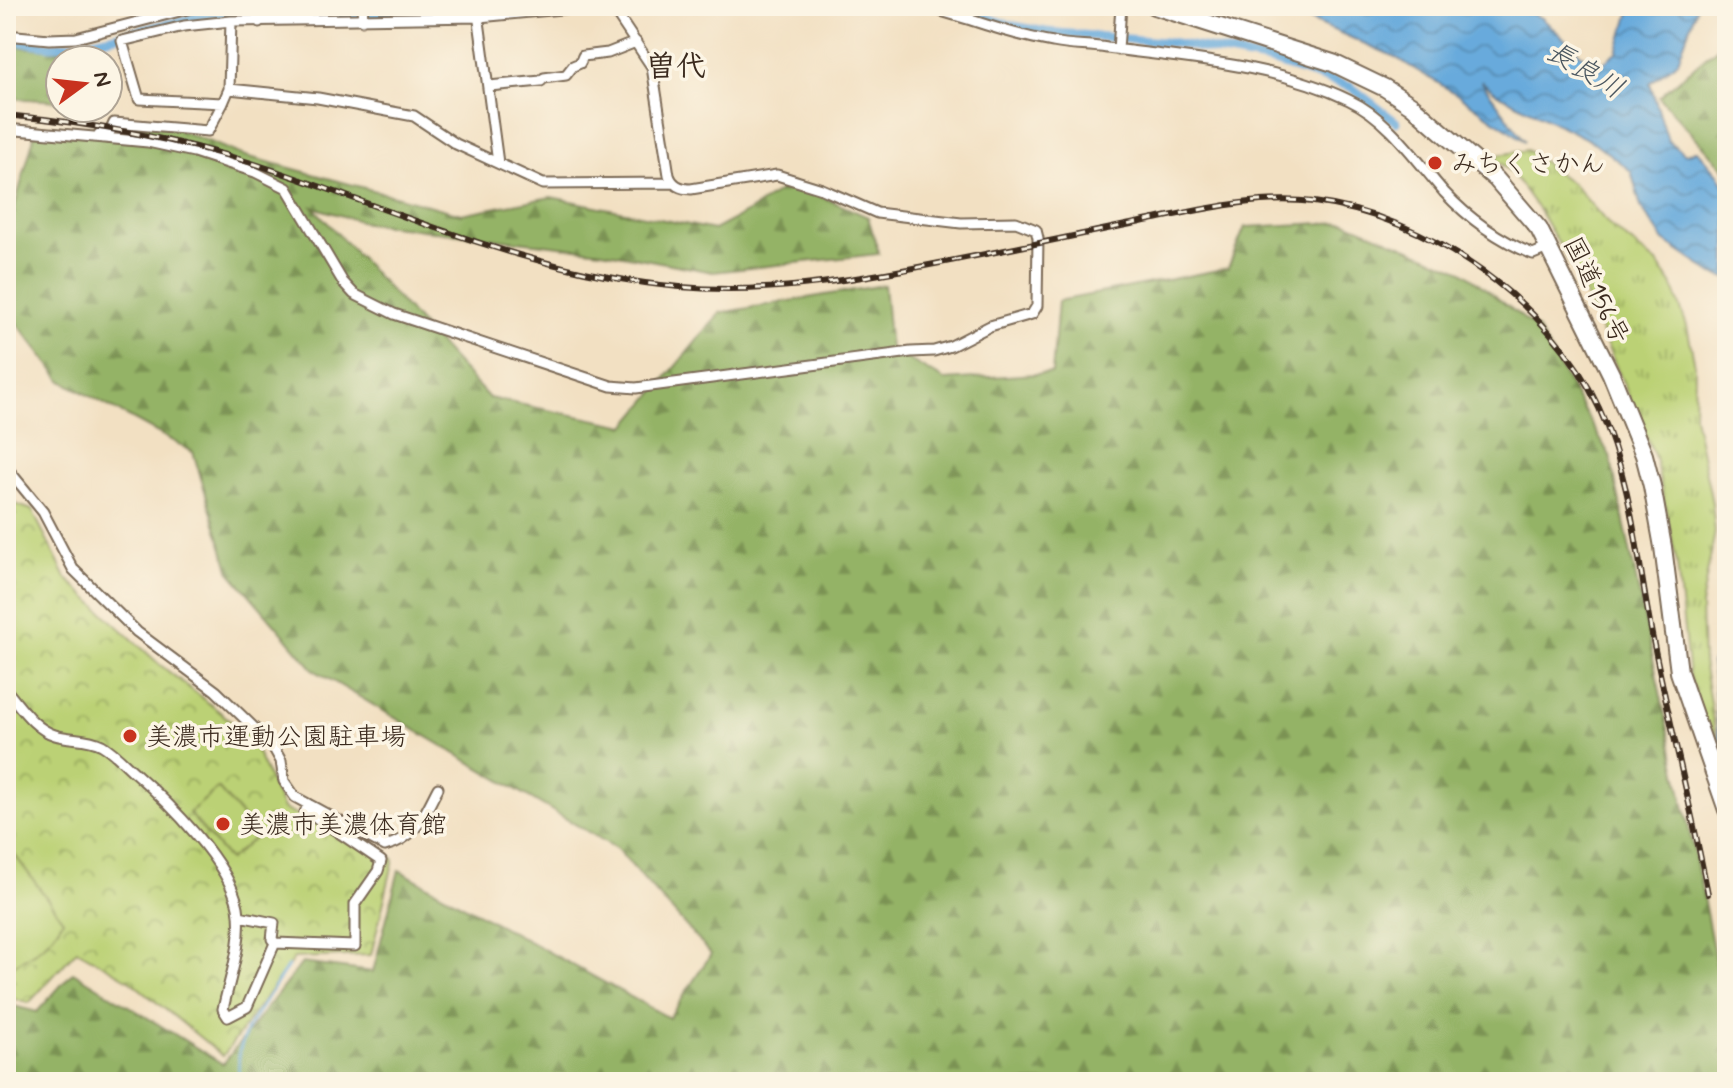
<svg xmlns="http://www.w3.org/2000/svg" width="1733" height="1088" viewBox="0 0 1733 1088" font-family="Mynerve,'Klee One',sans-serif">
<style>
.grass{fill:url(#grass-tufts);stroke:#7b7e4a;stroke-width:2}
.forest{fill:url(#forest-firs);stroke:#686e42;stroke-width:2}
.park{fill:url(#park-crowns);stroke:#7b7e4a;stroke-width:2}
.pitch{fill:#bbd175;stroke:#7b7e4a;stroke-width:2}
.water{fill:url(#water-waves);stroke:#526a7d;stroke-width:2}
.lines{fill:none;stroke-linecap:round;stroke-linejoin:round}
.stream{stroke:#68aadc;stroke-width:3}
.canal{stroke:#68aadc;stroke-width:9}
.minor-casing{stroke:#7b6a57;stroke-width:13}
.trunk-casing{stroke:#7b6a57;stroke-width:20}
.minor{stroke:#fff;stroke-width:9}
.trunk{stroke:#fff;stroke-width:16}
.rail-casing{stroke:#3b2a1e;stroke-width:6}
.rail{stroke:#fcf5e5;stroke-width:3;stroke-dasharray:9;stroke-linecap:butt}
.poi-dot{fill:#c8321e;stroke:#fcf5e5;stroke-width:3}
.labels{text-anchor:middle;stroke-width:7;stroke-linejoin:round;paint-order:stroke}
.poi-label{font-size:26px;fill:#3b2a1e;stroke:#fcf5e5;text-anchor:start}
.street-label{font-size:26px;fill:#3b2a1e;stroke:#fcf5e5}
.water-label{font-size:28px;font-style:italic;fill:#4b5760;stroke:#fcf5e5}
.quarter-label{font-size:30px;font-weight:bold;fill:#3b2a1e;stroke:#fcf5e5}
</style>
<defs>
<pattern id="grass-tufts" width="24" height="20" patternUnits="userSpaceOnUse" patternTransform="scale(2)"><rect width="24" height="20" fill="#bbd175"/><path d="M3 7l-1-3M5 7V3M7 7l1-3M15 17l-1-3M17 17v-4M19 17l1-3" fill="none" stroke="#99aa5f"/></pattern>
<pattern id="forest-firs" width="22" height="20" patternUnits="userSpaceOnUse" patternTransform="scale(2)"><rect width="22" height="20" fill="#94b366"/><path d="M5 1l3.5 6h-7zM16 11l3.5 6h-7z" fill="#7a9253"/></pattern>
<pattern id="park-crowns" width="20" height="18" patternUnits="userSpaceOnUse" patternTransform="scale(2)"><rect width="20" height="18" fill="#bbd175"/><path d="M2 6a3 3 0 1 1 6 0M12 15a3 3 0 1 1 6 0" fill="none" stroke="#99aa5f"/></pattern>
<pattern id="water-waves" width="16" height="10" patternUnits="userSpaceOnUse" patternTransform="scale(2)"><rect width="16" height="10" fill="#68aadc"/><path d="M0 5q4-4 8 0t8 0" fill="none" stroke="#578bb2"/></pattern>
</defs>
<rect width="100%" height="100%" fill="#fcf5e5"/>
<filter id="ink" filterUnits="userSpaceOnUse"><feTurbulence type="fractalNoise" baseFrequency=".0125" numOctaves="2"/><feDisplacementMap in="SourceGraphic" scale="16" xChannelSelector="R" yChannelSelector="G"/><feConvolveMatrix kernelMatrix="1 2 1 2 8 2 1 2 1" color-interpolation-filters="sRGB"/></filter>
<filter id="wash" filterUnits="userSpaceOnUse"><feTurbulence type="fractalNoise" baseFrequency=".006" numOctaves="4" result="noise"/><feDisplacementMap in="SourceGraphic" scale="32" xChannelSelector="R" yChannelSelector="G"/><feGaussianBlur stdDeviation="1.8" result="paint"/><feColorMatrix in="noise" values="0 0 0 0 0 0 0 0 0 0 0 0 0 0 0 0 0 1.4 0 .05"/><feComposite in="paint" operator="in"/></filter>
<g filter="url(#wash)">
<rect width="100%" height="100%" fill="#f2e0c2"/>
<path class="grass" d="M1527,150l47,35 36,41 47,37 15,21 15,42 8,39 -1,51 18,87 3,29 -14,74 2,56 13,76 -6,-2 -21,-59 -12,-113 -22,-107 -79,-184 -36,-61 -28,-39 -20,-17z"/>
<path class="forest" d="M1727,39v133l-68,-75z
M6,46l65,5 27,-4 -14,13h-24v41l-54,-3z
M152,119l90,36 219,59 90,-17 163,33 34,-18 43,-29 77,34 11,37 -166,18 -111,-21 -236,-28 -53,-16 176,191 137,28 94,-113 164,-28 6,64 55,31 107,-7 6,-72 170,-33 17,-41 101,-5 117,49 75,59 72,126 88,415 29,150v61h-1721v-78l31,8 36,-40 150,92 79,-101 71,9 26,-102 270,148 42,-64 -94,-105 -303,-179 -84,-98 -37,-120 -131,-71 -56,-72v-71l29,-105z"/>
<path class="park" d="M6,486l9,18 17,6 34,68 93,86 90,71 34,74 111,50 -23,96 -77,3 -71,98 -94,-76 -52,-30 -48,53 -23,-6z"/>
<path class="pitch" d="M218,788l40,47 -29,25 -40,-47z
M6,843l57,77c-14,25 -32,36 -57,49z"/>
<path class="water" d="M1278,6h237l27,12 54,50 21,-16 15,-46h65l-19,55 -28,22 18,58 18,13 11,-4 21,24 9,15v89l-14,-4 -49,-33 -23,-34 -10,-36 -36,-28 -97,-49 -17,-13 44,60 -67,-46 -65,-39z
M1727,645v119c-14,-27 -9,-69 -16,-101z"/>
<g class="lines">
<path class="stream" d="M239,1082v-30l8,-23 41,-63"/>
<path class="canal" d="M949,6l65,20 32,6 129,11 95,18 81,26 45,35
M6,40l46,6 29,-2 116,-27 174,-3 146,-8"/>
</g>
</g>
<g filter="url(#ink)">
<g class="lines">
<defs>
<path id="minor" d="M259,6v16
M477,6l21,157
M924,6l47,14
M963,6l8,14c27,9 54,17 82,22 17,4 36,3 54,6 81,11 167,16 242,52 39,18 67,60 95,92 24,26 56,49 89,62l17,-7
M362,20l1,-14
M231,21l-2,68 -6,14 -84,-4 -17,-58 62,-15 47,-5 248,-4 114,-11
M6,35l43,4 27,-1 123,-32
M1118,50l3,-44
M489,86l52,-5 3,-3 22,-3 7,-9 7,-3 3,-7 25,-3 28,-11
M229,89l89,9 96,18 42,28 87,40 130,-1
M6,129l142,13 46,10 61,20 32,16 56,94 11,12 40,20 217,72 25,2 275,-36 23,-1 17,-5 39,-20 42,-12 5,-8 1,-68 -2,-8 -20,-8 -55,1 -84,-10 -55,-24 -45,-14 -86,14c-10,0 -19,-4 -22,-14l-17,-108 -32,-48 -4,-13
M99,134l11,-2 4,-9 94,8 15,-28
M6,467l37,45 30,57 64,63 79,59 56,54 9,16 3,20 11,16 90,49c33,-9 38,-30 53,-58
M6,690c14,16 28,39 49,45 15,5 32,2 47,10 12,7 22,18 33,28 33,29 94,89 103,134 6,33 -8,70 -15,102l5,8 19,-10 28,-64 -3,-4 2,-16 -35,-7
M275,943l80,3v-42l23,-33 3,-10 -59,-40 -17,-8 3,-9"/>
<path id="trunk" d="M1154,6l179,57 52,25 26,17 85,74 43,50 72,145 33,81 8,31 11,61 16,125 48,138"/>
</defs>
<use href="#minor" class="minor-casing"/>
<use href="#trunk" class="trunk-casing"/>
<use href="#minor" class="minor"/>
<use href="#trunk" class="trunk"/>
<defs>
<path id="rail" d="M6,115c85,8 168,23 249,49 141,46 276,110 425,123 96,8 191,-10 285,-29 62,-12 123,-25 185,-38 53,-11 110,-25 164,-18 115,14 237,101 285,206 34,74 39,159 55,237 17,83 38,166 54,249"/>
</defs>
<use href="#rail" class="rail-casing"/>
<use href="#rail" class="rail"/>
</g>
</g>
<g class="poi-dot">
<circle cx="1435" cy="163" r="8"/>
<circle cx="130" cy="736" r="8"/>
<circle cx="223" cy="824" r="8"/>
</g>
<g class="labels">
<g class="poi-label">
<text x="1451" y="172">みちくさかん</text>
<text x="146" y="745">美濃市運動公園駐車場</text>
<text x="239" y="833">美濃市美濃体育館</text>
</g>
<g class="street-label">
<text transform="translate(1597 290) rotate(64)" y="9">国道156号</text>
</g>
<g class="water-label">
<text transform="translate(1586 69) rotate(31)" y="10">長良川</text>
</g>
<g class="quarter-label">
<text x="676" y="76">曽代</text>
</g>
</g>
<rect width="1733" height="1088" fill="none" stroke="#fcf5e5" stroke-width="32"/>
<g transform="translate(84 84) rotate(75)"><circle r="38" fill="#fcf5e5" stroke="#afa495" stroke-width="2"/>
<path d="M0-6L14 30L0 20L-14 30Z" fill="#c8321e"/>
<text y="-12" font-size="22" font-weight="bold" text-anchor="middle" fill="#3b2a1e">N</text>
</g>
</svg>
